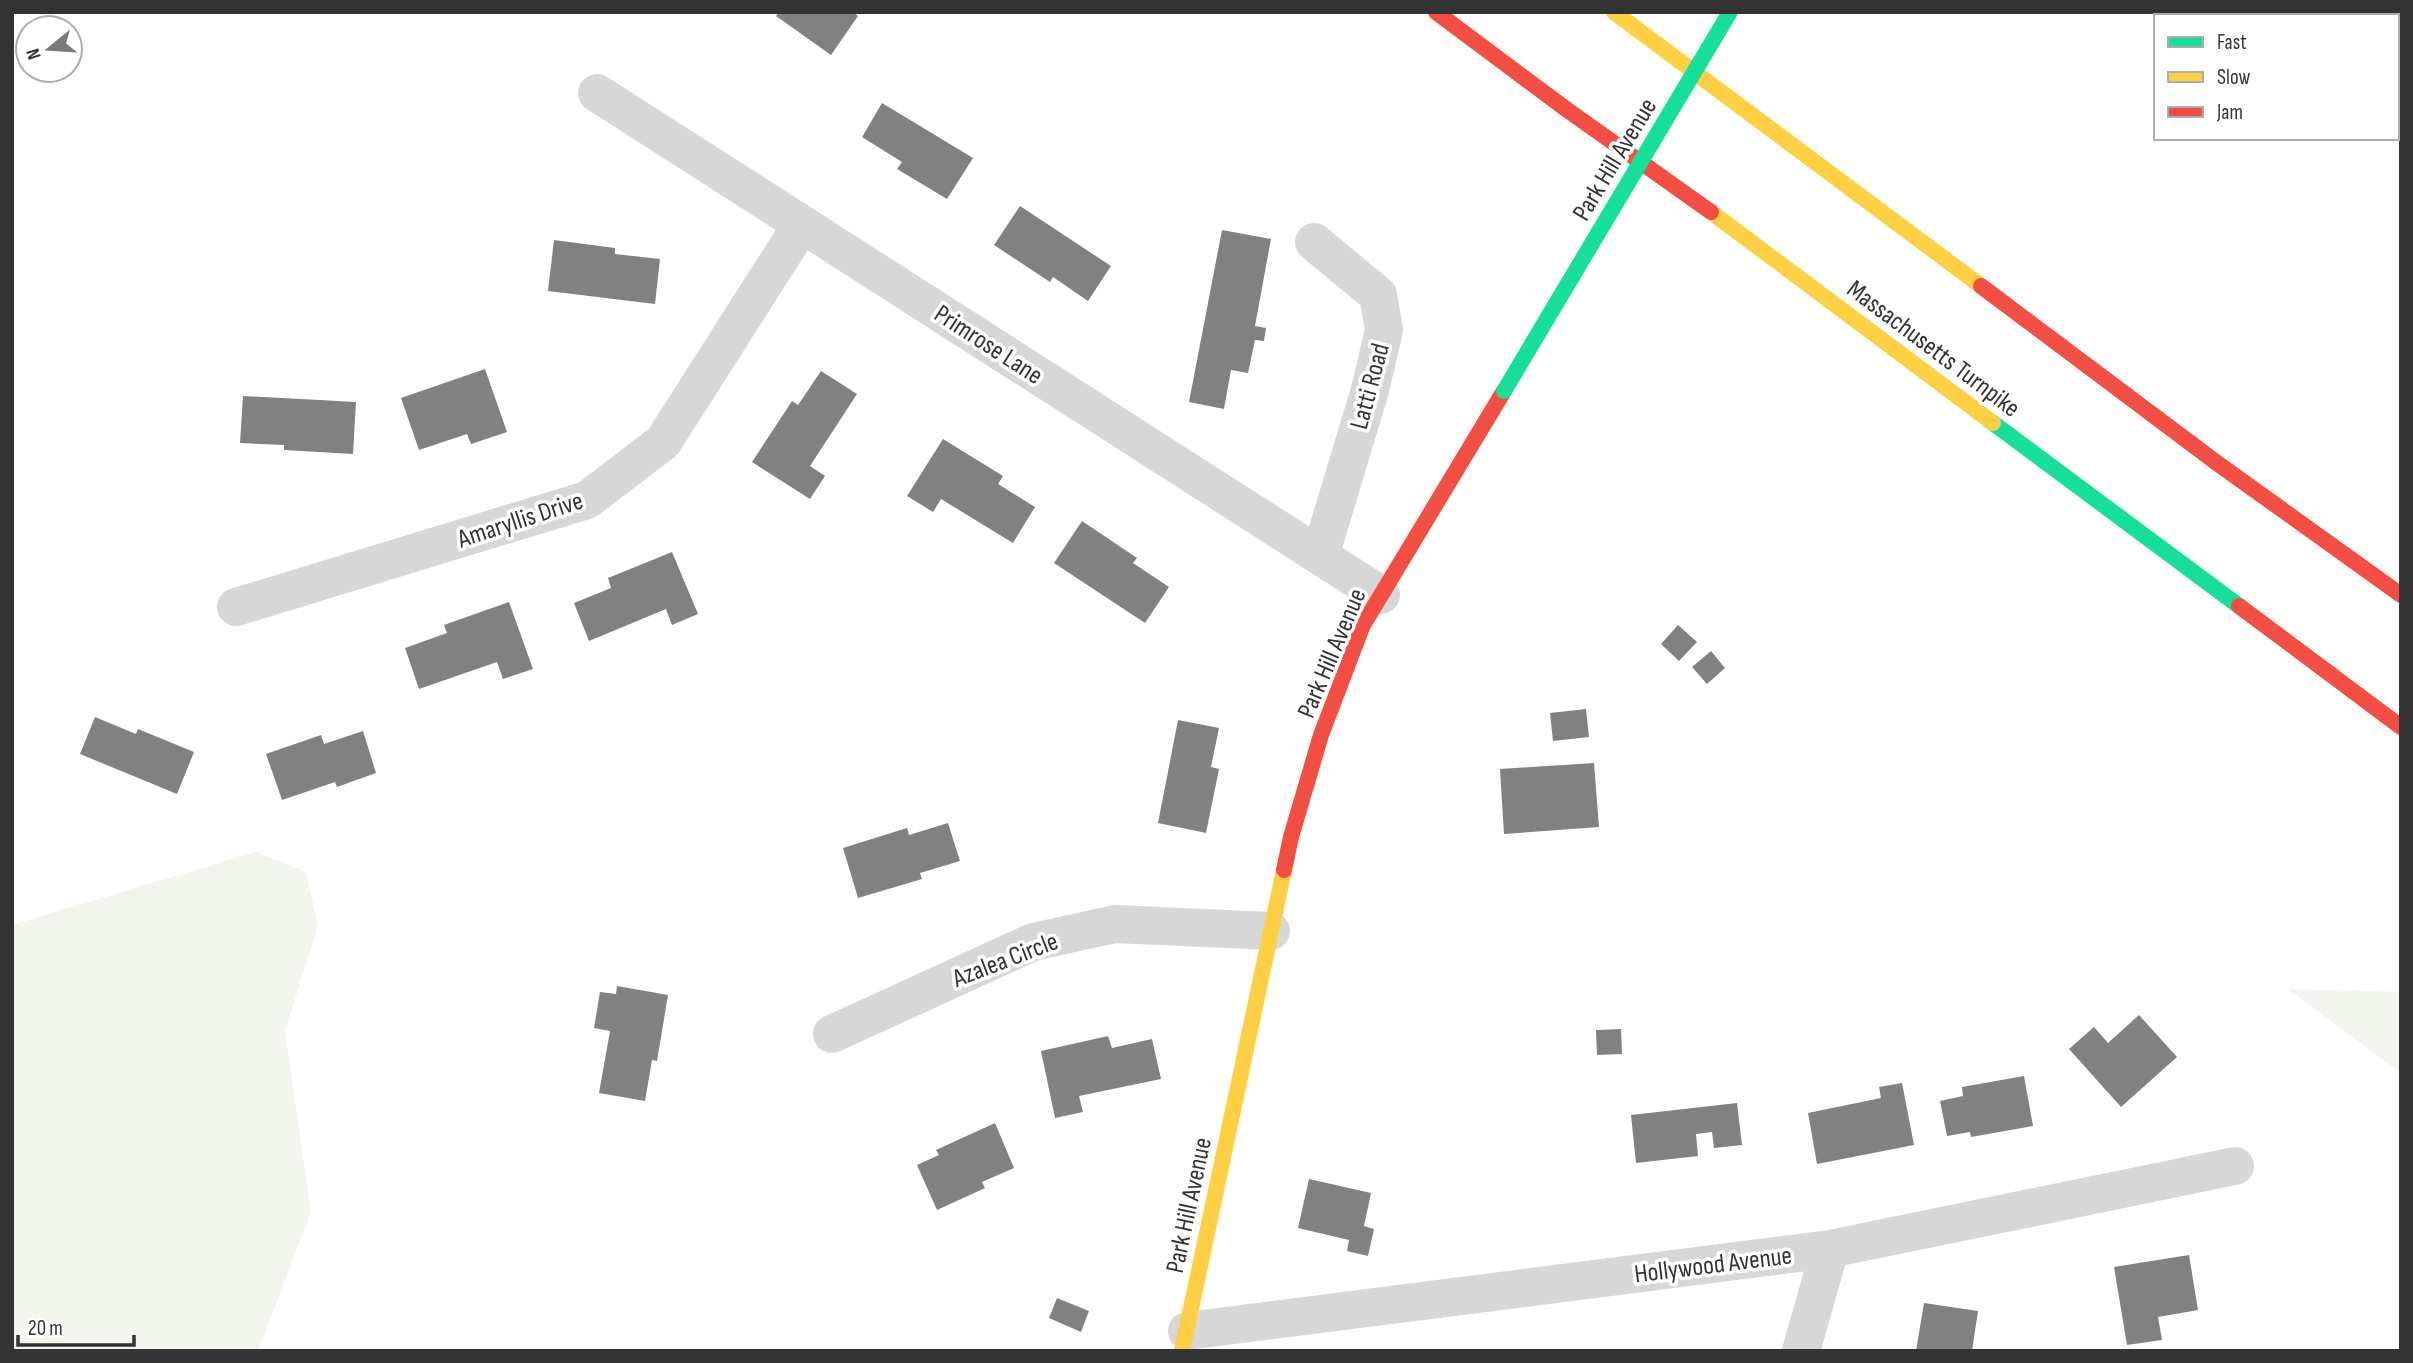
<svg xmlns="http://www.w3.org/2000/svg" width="2413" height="1363" viewBox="0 0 2413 1363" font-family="'Sofia Sans Condensed',sans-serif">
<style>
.green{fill:#f2f5ed}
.building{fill:#818181}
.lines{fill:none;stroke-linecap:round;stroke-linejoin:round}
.street{stroke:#d7d7d7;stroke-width:38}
.fast{stroke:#16e098;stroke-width:16}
.slow{stroke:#ffcf43;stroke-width:16}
.jam{stroke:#f24e42;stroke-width:16}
.fast-bridge{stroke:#16e098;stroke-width:16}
.labels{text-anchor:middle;stroke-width:7;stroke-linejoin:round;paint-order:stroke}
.street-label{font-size:26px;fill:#333;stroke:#fff}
</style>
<rect width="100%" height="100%" fill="#fff"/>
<path class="green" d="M256,852l50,20 12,54 -33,105 26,181 -53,139h-246v-426z
M2288,989l113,3v81z"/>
<path class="building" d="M779,12h74l5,4 -27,39 -55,-39z
M882,103l91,55 -26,41 -50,-30 5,-7 -40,-25z
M1020,206l91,60 -23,35 -35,-24 -3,5 -56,-37z
M1222,230l49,9 -16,87 11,2 -2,13 -9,-1 -7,33 -17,-3 -7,39 -35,-7z
M554,240l61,8v6l45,5 -5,45 -107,-13z
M485,369l22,63 -36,12 -4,-10 -48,16 -18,-52z
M821,371l36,23 -47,72 15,10 -15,23 -58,-37 40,-61 6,4z
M243,396l113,6 -3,52 -69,-4v-5l-44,-2z
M943,439l60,37 -5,8 37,23 -22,36 -72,-44 -8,13 -26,-16z
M1082,521l55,37 -4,5 36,24 -24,36 -91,-60z
M672,552l26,62 -26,11 -6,-16 -77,32 -15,-38 37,-15 -3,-10z
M509,602l24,67 -30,10 -6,-17 -78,27 -14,-41 42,-15 -3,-8z
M1678,625l19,17 -18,19 -18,-17z
M1711,651l14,17 -18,16 -15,-17z
M1586,709l3,28 -36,4 -3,-28z
M95,717l41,17 2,-5 56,23 -17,42 -97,-40z
M1178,720l41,8 -8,39 8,2 -13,64 -48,-10z
M363,731l13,42 -39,14 -2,-5 -53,18 -16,-46 55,-19 3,9z
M1594,763l5,64 -95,7 -4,-65z
M948,823l12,38 -40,12 2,6 -64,19 -15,-50 64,-20 2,7z
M617,986l51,9 -11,66 -5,-1 -7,41 -46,-8 11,-62 -16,-3 6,-36 16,2z
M2139,1015l38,42 -56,50 -52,-58 25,-22 14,16z
M1621,1029l1,25 -25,1 -1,-25z
M1108,1036l4,12 40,-9 9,40 -82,17 4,16 -28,6 -14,-67z
M2024,1076l9,50 -62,11 -1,-5 -23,4 -7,-35 23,-5 -1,-9z
M1902,1083l12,62 -97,19 -9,-51 73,-15 -2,-11z
M1737,1103l5,42 -28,3 -2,-16 -16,2 2,22 -62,7 -5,-48z
M995,1123l19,45 -32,14 3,6 -48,22 -20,-45 22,-10 -3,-5z
M1309,1179l62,14 -7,33 10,3 -6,27 -21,-5 2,-11 -51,-12z
M2189,1255l9,55 -40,7 4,23 -35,5 -13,-78z
M1057,1298l32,13 -8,21 -32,-14z
M1924,1303l54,8 -6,40h-56z"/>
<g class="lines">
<path class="street" d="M597,93l784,502
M1314,242l64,53 6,35 -14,60 -50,166
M236,607l351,-107 76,-58 139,-218
M832,1034l201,-92 82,-18 156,7
M1187,1331l643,-82 405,-83
M1801,1351l29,-102"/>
<path class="fast" d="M1993,423l246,183"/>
<path class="slow" d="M1614,12l367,274
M1711,212l282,211
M1182,1351l102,-481"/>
<path class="jam" d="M1436,12l130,97 145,103
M1981,286l236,177 184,132
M2239,606l162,121
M1284,870l7,-33 30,-102 42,-110 141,-234"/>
<path class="fast-bridge" d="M1504,391l226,-379"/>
</g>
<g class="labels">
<g class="street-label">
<text transform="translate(1614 159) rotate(-59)" y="9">Park Hill Avenue</text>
<text transform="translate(989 344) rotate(33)" y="9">Primrose Lane</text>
<text transform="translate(1934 348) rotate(37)" y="9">Massachusetts Turnpike</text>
<text transform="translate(1369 386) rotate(-75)" y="9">Latti Road</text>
<text transform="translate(520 519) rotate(-18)" y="9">Amaryllis Drive</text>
<text transform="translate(1331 653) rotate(-67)" y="9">Park Hill Avenue</text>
<text transform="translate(1005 959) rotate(-21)" y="9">Azalea Circle</text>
<text transform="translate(1188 1205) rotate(-78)" y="9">Park Hill Avenue</text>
<text transform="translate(1713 1264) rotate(-7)" y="9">Hollywood Avenue</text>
</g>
</g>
<rect width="2413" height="1363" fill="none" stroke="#333333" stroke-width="28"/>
<rect x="2154" y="14" width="245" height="126" fill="#ffffff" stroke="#adadad" stroke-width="2"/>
<rect x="2168" y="37" width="35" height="10" fill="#16e098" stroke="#adadad" stroke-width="2"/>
<text x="2217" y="49" font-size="21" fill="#333333">Fast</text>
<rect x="2168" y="72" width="35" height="10" fill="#ffcf43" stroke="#adadad" stroke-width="2"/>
<text x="2217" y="84" font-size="21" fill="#333333">Slow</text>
<rect x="2168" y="107" width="35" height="10" fill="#f24e42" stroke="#adadad" stroke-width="2"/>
<text x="2217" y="119" font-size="21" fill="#333333">Jam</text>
<g transform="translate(49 49) rotate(252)"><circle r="33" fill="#ffffff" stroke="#adadad" stroke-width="2"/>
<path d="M0-5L12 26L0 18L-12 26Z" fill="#7a7a7a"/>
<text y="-10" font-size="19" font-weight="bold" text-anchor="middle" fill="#333333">N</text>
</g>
<path d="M18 1335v10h116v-10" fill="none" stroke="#333333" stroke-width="3.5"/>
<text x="28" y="1335" font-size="21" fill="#333333" stroke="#ffffff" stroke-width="5" paint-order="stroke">20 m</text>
</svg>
